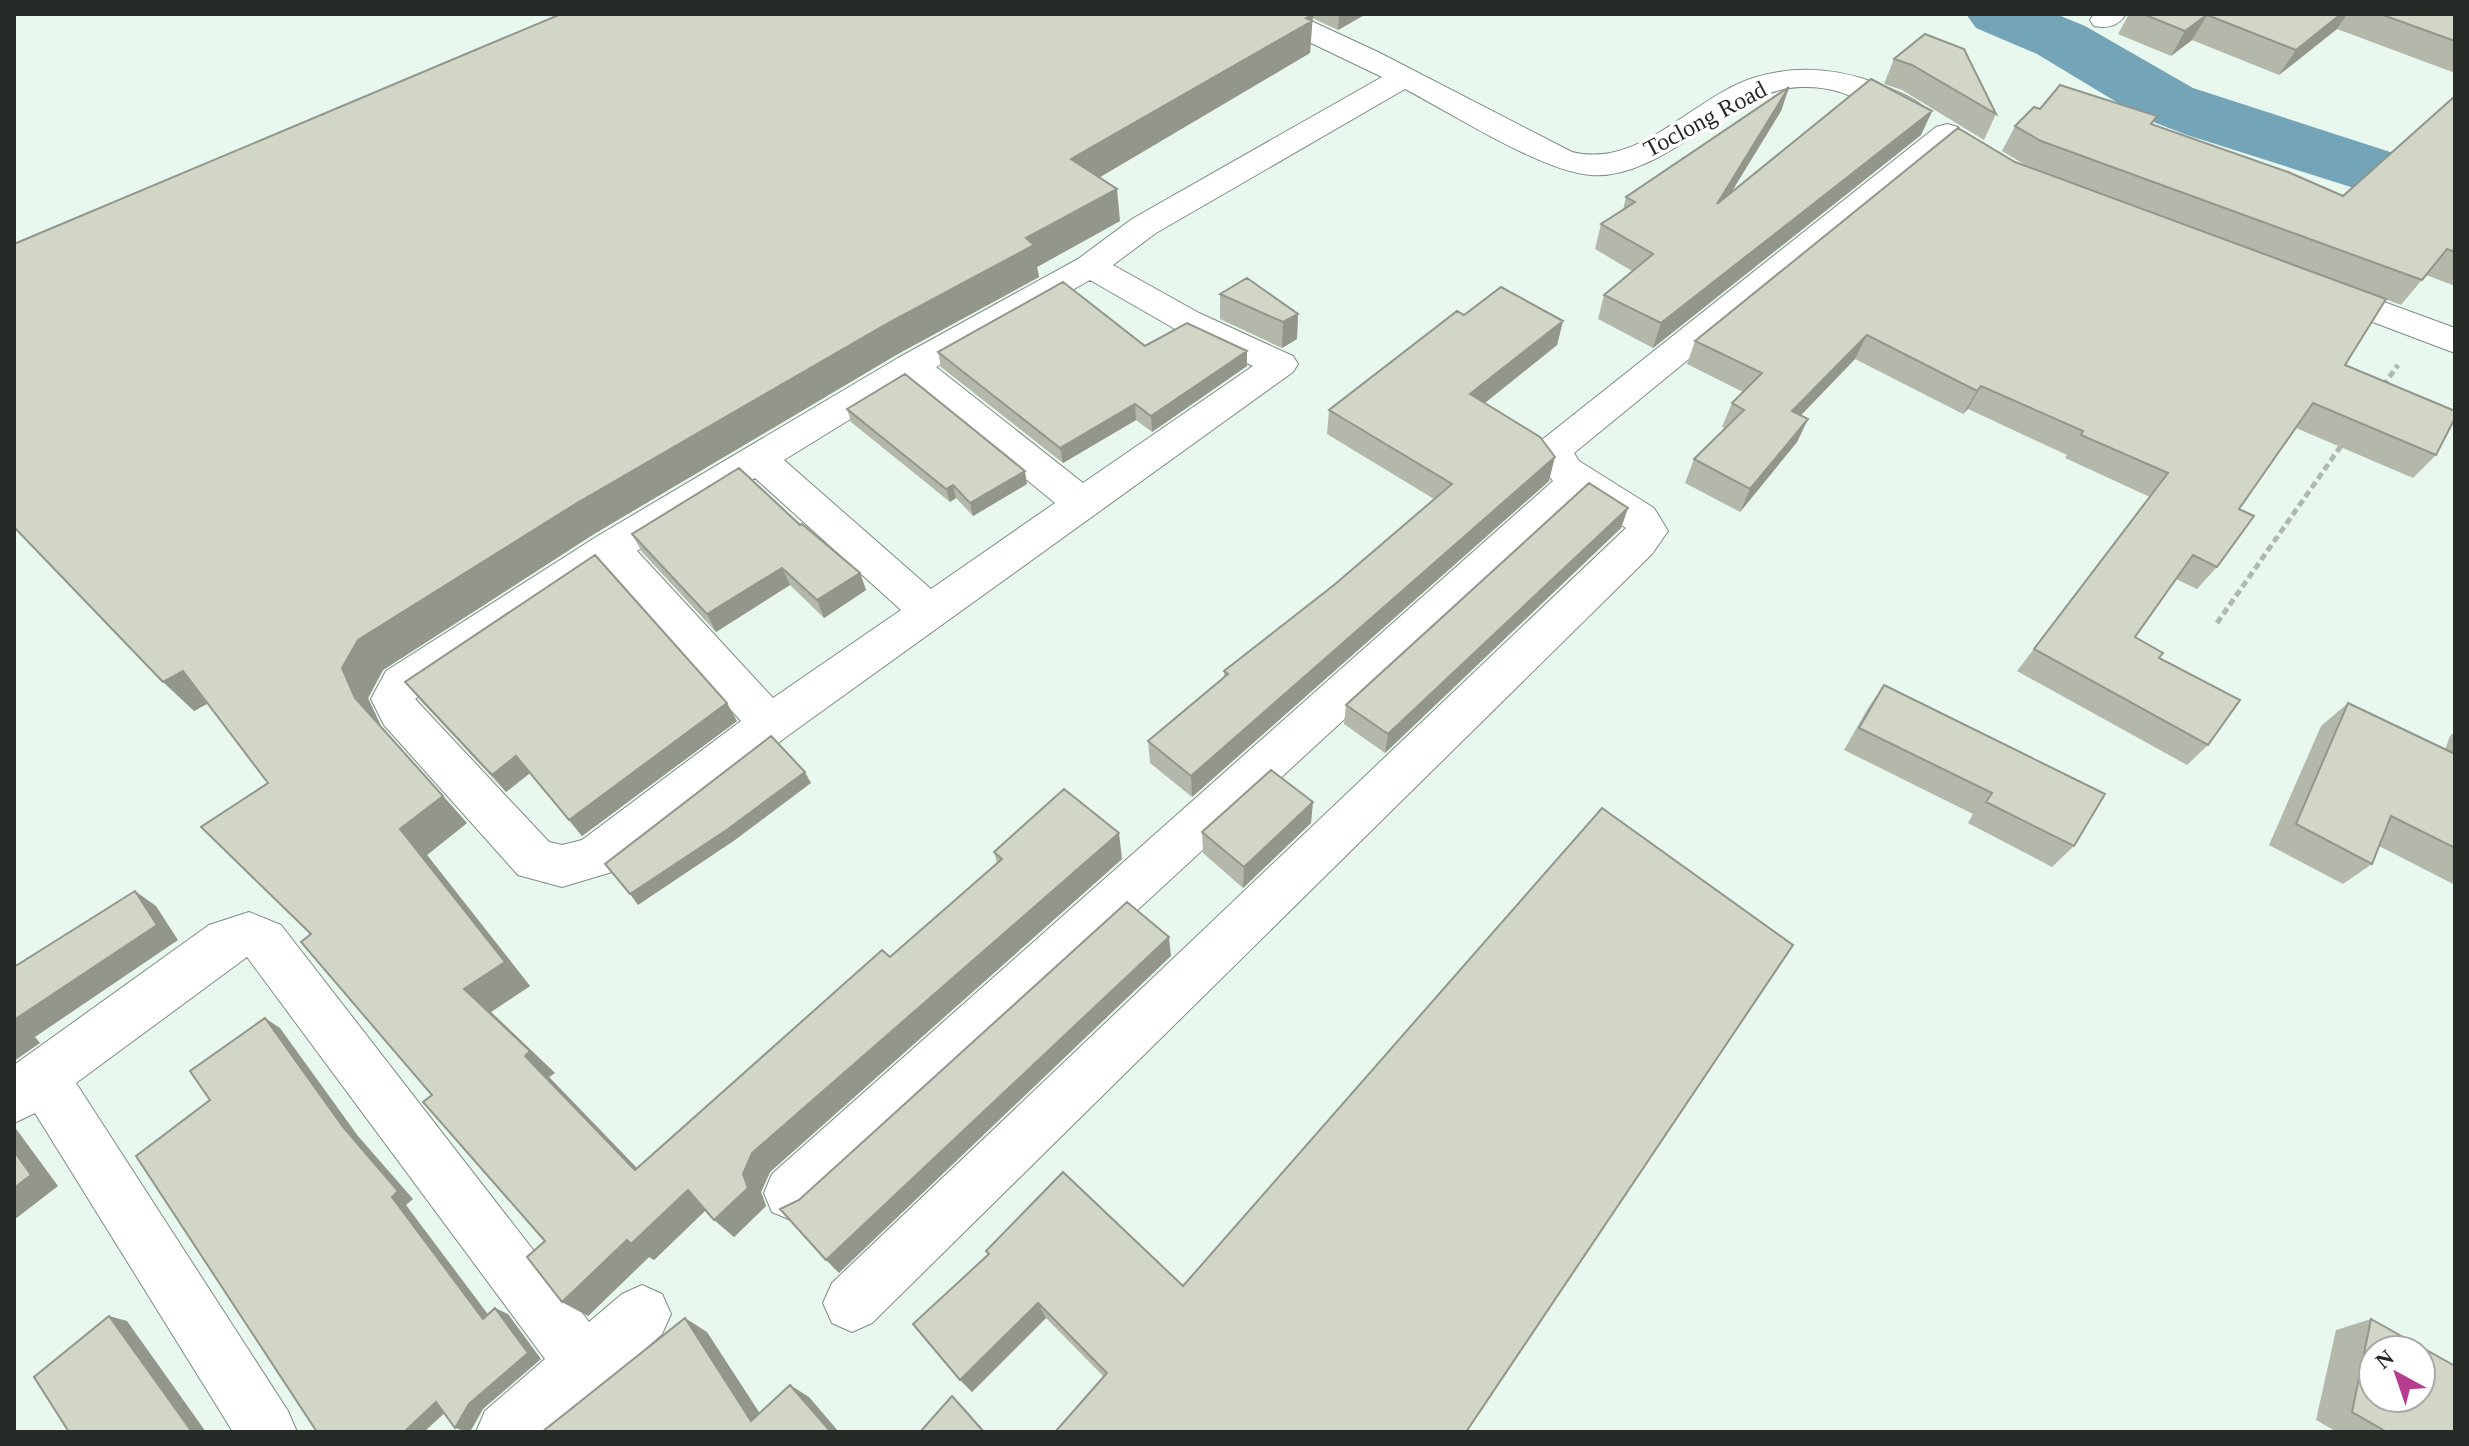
<svg xmlns="http://www.w3.org/2000/svg" width="2469" height="1446" viewBox="0 0 2469 1446" font-family="Georgia,serif">
<style>
.lines{fill:none;stroke-linecap:round;stroke-linejoin:round}
.river{fill:#73a4b8;fill-rule:evenodd}
.minor-casing{stroke:#7e8b82;stroke-width:2}
.path{stroke:#aebab1;stroke-width:5;stroke-dasharray:7 4;stroke-linecap:butt}
.minor{fill:#fff;fill-rule:evenodd}
.wall{fill:#b4b8ab}
.shaded-wall{fill:#92968b}
.building{fill:#d1d6c7;stroke:#92968b;stroke-width:2;fill-rule:evenodd}
.labels{text-anchor:middle;stroke-width:7;stroke-linejoin:round;paint-order:stroke}
.far-street-label{font-size:24px;fill:#252a26;stroke:#fff}
</style>
<rect width="100%" height="100%" fill="#e9f8ee"/>
<g class="lines">
<path class="river" d="M1966,14h90l29,12 108,62 262,85v47l-268,-85 -44,-17 -106,-64 -61,-26z"/>
<defs>
<path id="minor" d="M1259,14h37l82,38 194,100c68,17 120,-54 181,-74 42,-13 84,-10 125,6 17,7 41,15 52,30l-4,6 -11,3c-42,-10 -63,-38 -114,-36 -39,1 -72,27 -104,47 -30,19 -68,44 -106,41 -48,-3 -140,-62 -186,-86l-249,144 -43,32 86,48 94,43 5,8 -5,8 -507,365 -174,135 -50,15 -44,-12 -134,-150 -13,-26 15,-28 210,-134 302,-179 180,-99 54,-40 250,-142 -119,-57zM1090,280l85,49 78,37 -170,117 -147,-116zM909,383l146,120 -124,86 -147,-129zM755,478l146,132 -128,88 -136,-147zM606,570l135,151 -159,119 -20,5 -13,-3 -134,-143z
M2094,14h32c-8,12 -18,15 -32,12l-4,-6z
M1947,124l11,3 4,6 -4,6 -384,314 5,8 75,47 14,23 -16,23 -780,769 -20,9 -20,-9 -9,-20 9,-20 794,-755 -44,-28 -772,712 -19,8 -19,-8 -8,-19 8,-19 781,-693 -17,-22 7,-20 393,-312z
M2321,279l134,49v25l-146,-55 -5,-8 5,-8z
M249,912l32,13 308,397 33,-28 20,-9 20,9 9,20 -9,20 -111,98h-75l9,-21 60,-52 -298,-402 -171,126 212,328 9,21h-64l-198,-319 -21,10v-58l195,-140z"/>
</defs>
<use href="#minor" class="minor-casing"/>
<path class="path" d="M2383,386l15,-21
M2217,623l126,-180"/>
<use href="#minor" class="minor"/>
</g>
<path class="wall" d="M561,14h805l-28,16 -26,-12 -2,35 -211,124 21,44 -83,46 2,10 -143,78 -302,179 -211,136 -15,28 13,28 86,97 -40,32 103,131 -39,26 64,61 -6,4 88,91 253,-211 107,-94 -3,-11 128,7 -352,313 -9,20 5,14 -32,31 -28,-27 -52,50 -5,-3 -61,59 -26,-14 -17,-61 -113,-146 -121,-161 -43,-151 -60,-80 -14,8z
M2129,14h326v59l-118,-44 -58,46 -87,-35 -21,16 -53,-22z
M1925,34l71,80 -12,26 -82,-50 -18,-6 10,-25z
M1789,87l-8,24 -51,82 202,-82 -11,24 -268,213 -55,-29 6,-24 28,-24 -37,-22 6,-25 22,-14 3,-13z
M2455,96v190l-29,-11 -25,30 -16,-6 -40,66 91,90 -23,23 -117,-50 -57,81 -22,58 -20,22 -21,-10 -41,58 24,21 49,87 -21,20 -170,-94 133,-174 -85,-39 2,-3 -99,-46 -5,5 -108,-55 -54,56 7,4 -11,23 -57,70 -55,-29 9,-24 31,-31 -3,-1 10,-24 11,-11 -56,-28 8,-23 320,-179 12,4 -25,-15 13,-25 25,-17 112,16 191,71z
M1220,294l78,20 -1,25 -15,9 -62,-29z
M1464,315l99,6 -6,24 -72,58 64,78 -357,316 -42,-34 -2,-22 76,-63v-7l110,-86 100,-86 -107,-65 2,-24z
M1145,346l102,5v15l-95,66 -16,-12 -73,43 -122,-96 -3,-15z
M847,409l180,75 -54,32 -17,-18 -6,4 -99,-80z
M1628,508l-7,20 -236,225 -41,-29 2,-19z
M800,525l60,48 6,17 -42,28 -34,-33 -74,47 -74,-80 -10,-18z
M405,682l332,39 -155,115 -52,-63 -24,19 -86,-92z
M1884,685l190,161 -22,21 -84,-44 5,-9 -129,-64 24,-42z
M2348,703l97,47 5,-14 5,-4v153l-76,-39 -7,18 -29,20 -74,-39 52,-119z
M1311,823l-68,65 -40,-35 -1,-21z
M986,1251l197,35 -80,90 -57,-58 -74,74 17,-138z
M2371,1319l83,113h-117l-21,-12 20,-90z"/>
<path class="shaded-wall" d="M1339,14h27l-28,16z
M2341,14h6l-10,15 -58,46 17,-25z
M1313,15l-3,38 -235,139 -4,-33z
M2207,15l-15,25 -21,16 14,-25z
M1789,87l-8,24 -72,118 8,-25z
M1932,111l-11,24 -268,213 8,-25z
M1117,189l3,32 -83,46 2,10 -143,78 -302,179 -211,136 -15,28 13,28 86,97 -40,32 103,131 -39,26 64,61 -6,4 108,112 -22,-19 -110,-114 -61,-67 -64,-160 -45,-131 -13,-30 16,-28 219,-137 449,-265z
M1298,314l-1,25 -15,9 1,-26z
M1563,321l-6,24 -91,73 4,-24z
M1867,335l-12,24 -73,76 10,-24z
M1247,351v15l-95,66 -1,-16z
M1981,386l-13,23 -5,5 14,-23z
M1135,404l1,16 -73,43 -3,-15z
M1808,419l-11,23 -57,70 10,-23z
M1555,457l-6,24 -357,316 -1,-21z
M1025,471l2,13 -54,32 -3,-13z
M953,485l3,13 -6,4 -4,-13z
M1628,508l-7,20 -236,225 3,-19z
M782,568l8,17 -74,47 -9,-18z
M860,573l6,17 -42,28 -7,-18z
M183,671l31,29 -20,11 -31,-29z
M727,703l10,18 -155,115 -13,-16z
M516,756l14,17 -24,19 -14,-17z
M805,772l6,11 -76,57 -97,65 -8,-11z
M1313,802l-2,21 -68,65 1,-21z
M1119,833l3,26 -352,313 -9,20 5,14 -32,31 -20,-17 29,-46 9,-21z
M135,891l21,15 22,34 -143,97 5,6 -26,18v-41z
M1169,937l2,19 -332,317 -13,-13z
M265,1018l15,10 78,108 55,63 -7,6 90,120 -13,-6 -91,-122 -49,-70z
M14,1126l44,60 -44,34z
M688,1190l20,18 -54,52 -5,-3 -61,59 -26,-14 65,-62z
M1038,1303l8,15 -74,74 -12,-12z
M495,1308l13,6 33,45 -58,50 -13,23h-2l-13,-4z
M109,1316l18,5 79,111h-14z
M685,1318l22,14 65,100 -21,-11z
M790,1385l19,12 30,35h-8z
M952,1396l12,12 21,24h-1z
M436,1402l15,5 -27,25h-20z"/>
<path class="building" d="M561,14l752,1 -7,3 6,3 -241,138 46,30 -91,49 8,7 -146,78 -311,180 -219,137 -16,28 13,30 88,98 -43,33 105,133 -41,27 66,62 -5,5 110,114 247,-220 8,7 112,-98 -8,-7 70,-63 55,44 -367,320 -9,21 5,14 -34,32 -26,-30 -57,54 -4,-4 -65,62 -35,-45 18,-16 -122,-139 9,-7 -131,-153 10,-8 -110,-107 67,-44 -85,-112 -20,11 -149,-155v-283z
M2143,14h198l-45,36 -89,-35 -22,16z
M2380,14h75v27z
M1925,34l39,15 32,65 -84,-49 -18,-6z
M1871,79l61,32 -271,212 -57,-28 49,-41 -52,-30 34,-22 -9,-5 163,-110 -72,117z
M2060,85l97,31 -6,8 137,48 55,24 112,-100v156l-8,-3 -25,31 -381,-139 -26,-15 19,-19 6,2z
M1958,128l57,34 371,137 -41,66 110,46v7l-19,37 -123,-52 -74,106 15,7 -37,51 -24,-12 -58,82 28,16 -4,5 81,42 -32,45 -174,-96 134,-176 -87,-38 2,-4 -102,-45 -4,5 -110,-56 -75,76 16,8 -58,70 -56,-30 50,-49 -12,-7 30,-30 -67,-32z
M1247,278l51,36 -15,8 -63,-28z
M1063,282l82,64 42,-23 60,28 -96,65 -16,-12 -75,44 -122,-96z
M1501,287l62,34 -93,73 70,43 15,20 -364,319 -43,-35 80,-67 -4,-3 110,-86 118,-101 -123,-74 128,-99 7,4z
M905,374l120,97 -55,32 -17,-18 -7,4 -99,-80z
M739,468l61,57 2,-1 58,49 -43,27 -35,-32 -75,46 -75,-80z
M1589,483l39,25 -240,226 -42,-29z
M595,555l132,148 -158,117 -53,-64 -24,19 -87,-93z
M1884,685l221,109 -31,52 -88,-44 6,-9 -133,-65z
M2348,703l107,51v94l-64,-32 -19,48 -76,-40z
M771,736l34,36 -77,57 -98,65 -25,-30z
M1271,770l42,32 -69,65 -42,-35z
M1602,808l191,137 -327,487h-411l52,-59 -69,-70 -78,77 -47,-56 76,-70 -3,-3 77,-79 120,114z
M135,891l22,34 -143,95v-53z
M1127,902l42,35 -343,323 -46,-51 19,-9z
M265,1018l78,109 55,64 -6,6 91,122 12,-11 33,45 -59,51 -14,24 -19,-26 -32,30h-87l-181,-276 74,-56 -20,-29z
M14,1151l17,24 -17,13z
M109,1316l83,116h-123l-35,-55z
M685,1318l66,103 39,-36 41,47h-289z
M2371,1319l84,47 -1,66h-67l-35,-20zM2373,1350h48v48h-48z
M952,1396l32,36h-64z"/>
<g class="labels">
<g class="far-street-label">
<text transform="translate(1705 119) rotate(-28)" y="8">Toclong Road</text>
</g>
</g>
<rect width="2469" height="1446" fill="none" stroke="#252a26" stroke-width="32"/>
<g transform="translate(2397 1374) rotate(320)"><circle r="38" fill="#ffffff" stroke="#a8aaa8" stroke-width="2"/>
<path d="M0-6L14 30L0 20L-14 30Z" fill="#b73d91"/>
<text y="-12" font-size="22" font-weight="bold" text-anchor="middle" fill="#252a26">N</text>
</g>
</svg>
